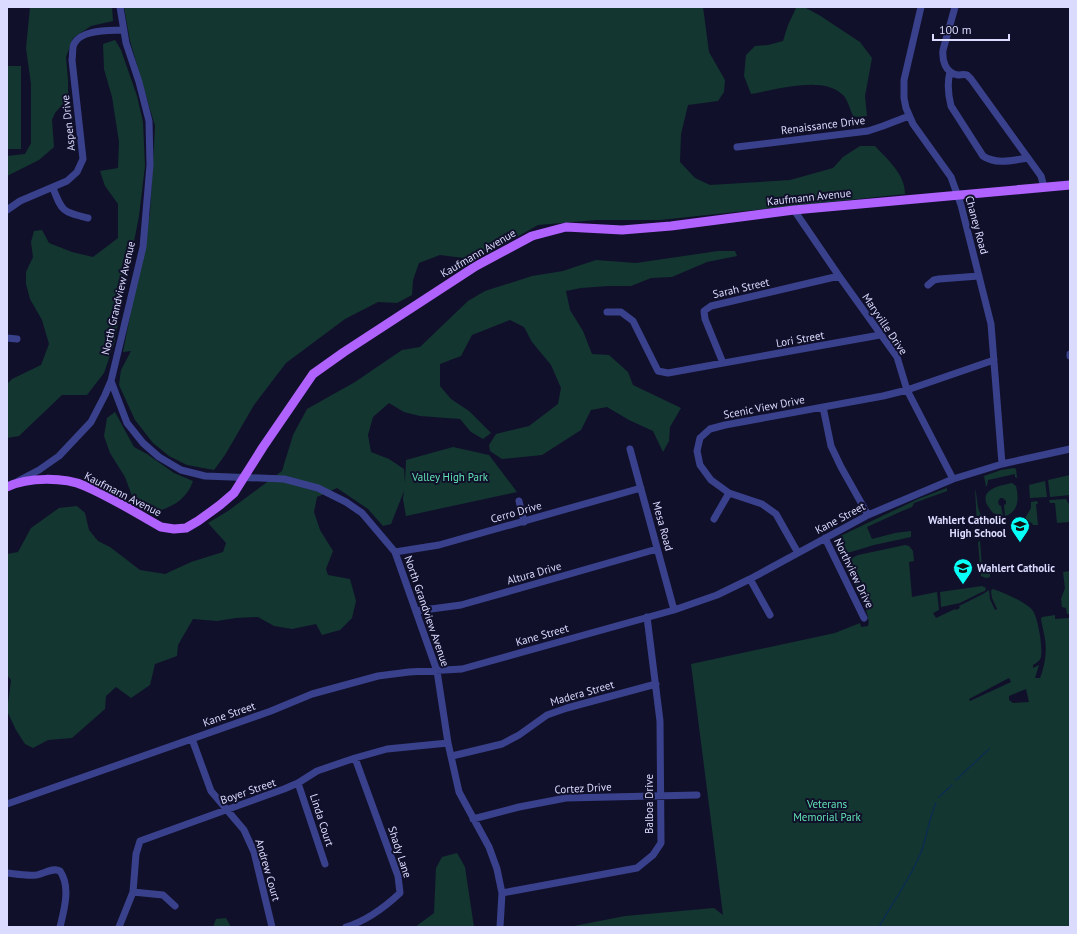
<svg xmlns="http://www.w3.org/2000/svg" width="1077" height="934" viewBox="0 0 1077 934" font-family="'PT Sans',sans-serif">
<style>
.green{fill:#133630;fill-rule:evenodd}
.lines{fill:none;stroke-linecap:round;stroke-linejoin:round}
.stream{stroke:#0b2d4f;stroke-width:1.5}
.minor{stroke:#3a418c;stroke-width:7}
.major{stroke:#b062ff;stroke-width:9}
.labels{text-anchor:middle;stroke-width:4;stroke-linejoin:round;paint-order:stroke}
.street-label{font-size:11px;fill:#dbdbff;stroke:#11102b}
.park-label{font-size:11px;fill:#61e4b3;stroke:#11102b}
.poi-label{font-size:11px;font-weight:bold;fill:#dbdbff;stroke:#11102b;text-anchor:end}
</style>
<rect width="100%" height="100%" fill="#11102b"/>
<path class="green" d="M30,7h82l1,14 -22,5 -18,12 -7,19 2,23v18l-13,15 -3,7 2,27 -15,13 -32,16v-20l18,-2 6,-11v-59l-5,-36z
M124,7h579l6,45 16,28 -1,12 -6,9 -30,4 -7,29 -1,28 15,16 15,7 80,-5 43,-12 10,-11 17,-11h15c13,14 30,28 30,48l-245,26h-63l-59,5 -55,31 -19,2 -24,-3 -21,8 -6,17 -1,15 -15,8 -19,-1 -33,17 -59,44 -32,42 -29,50 -11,15 -27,-5 -18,-9 -16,-13 -18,-23 -16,-35 2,-15 10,-19 -8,1 27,-139 5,-87 -25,-85z
M804,7l15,8 41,27 12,16 -7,38 2,20 -9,1 -5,-1c-3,-7 -5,-15 -9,-20 -19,-22 -69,-6 -93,-2l-7,-18 2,-21 9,-9 13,-1 15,-4 5,-16 8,-17z
M115,40l6,10 16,46 6,26 2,44 -6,50 -25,128 -10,29 -17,22h-25l-43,41 -12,2v-54l5,-5 29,-14 8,-21 -7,-24 -12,-21 -4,-15v-12l7,-15 -2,-15 3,-11 8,-1 7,13 23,9 21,5 25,-19v-34l-13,-18 -5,-15 18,-3 1,-26 -7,-45 -8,-28 -1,-25z
M7,66h14v83h-14z
M718,251h17l2,5 -30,6 -35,15 -21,1 -20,8h-23l-27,2 -15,3 4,19 13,21 9,23 17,1 19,17 5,13 48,23 -11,19 -1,14 -6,11 -10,-21 -24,-11 -22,-13 -16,3 -10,20 -39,25 -40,4 -12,-8 -1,-6 7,-11 33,-8 29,-22 3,-16 -10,-23 -19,-23 -8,-15 -14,-7 -38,15 -11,21 -21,8v22l11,13 18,12 22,22 -8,6 -12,-7 -11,-13 -40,-3 -16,-4 -15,-9 -16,14 -5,18 3,17 18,7 15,10 1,14 1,-23 47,-13 36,8 28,37 -111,24 -3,-17 1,-8 -13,33 -8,2 -15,-17 -31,-21 -20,9 -3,15 6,18 13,21 -7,18 2,6 22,4 6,22 -4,17 -12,12 -18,5 -6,-11 -24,5 -18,-3 -16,-9 -22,1 -19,3 -24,-2 -15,26 -1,11 -22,8 -5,21 -19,13 -15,-11 -10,9 -1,13 -33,29 -24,2 -15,8 -8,-4 -9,-14 -9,-19 4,-31 -4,-5v-121l11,-2 13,-24 28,-20 18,-2 8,7 4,17 9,11 12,6 30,23 25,4 26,-12 32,-10 3,-9 -18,-20 20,-12 54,-40 11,-36 14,-26 48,-27 47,-32 18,-3 48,-46 17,-10 47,-15 31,-5 33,-11 40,3z
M115,412l19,35 13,7 27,19 19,8c-7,21 -26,29 -46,32l-15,-17 -7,-19 -15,-24 -6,-17 3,-18z
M1014,468l2,1 1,9 -2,-1v-3l-27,6 -1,6h-1l-2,-10 17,-6z
M1070,475v20l-20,2 -2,-17z
M1045,481l2,16 -17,1 -1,-13z
M1012,483l4,3c3,12 3,26 -11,30l-1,-11 2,-1v-3l-3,-3h-3l-2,4 1,3 2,1 2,10 -10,-3c-2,-3 -6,-7 -7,-11 -4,-14 17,-17 26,-19z
M947,488v3l-33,12 -2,4 -10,4 -35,16 5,12 23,-6 16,-2v6l-37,8 -33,10 -7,-16 84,-40z
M975,489c4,14 0,22 12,33l-1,2 -9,1z
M1066,499l4,7 -1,16 -12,1 -2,-20h-5l-1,-3z
M1037,501l1,3h-2l2,21h-5l-1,-2 -8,-3 7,-12v-6z
M980,541l2,26h8v10l-4,1 -5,-2 -3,-34z
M905,545l4,1 4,5 1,10 -5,1 3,35 25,-5 2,18 -6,3 3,5 19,-9 1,1 4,-2 -1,-2 24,-12 6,-4 1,9 5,11 2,-1 -5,-11 -1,-7 1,-2c9,2 36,14 41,22 5,7 10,37 8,46 -1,4 -5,6 -8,8v3l6,-3 -4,13h5c5,-12 7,-27 5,-39 -1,-7 -3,-13 -4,-20l1,-2 13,-2v4l14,-1v-4h-2l-1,-6 -4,-1 -1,-8 4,-11 -2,-16 7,-1v356h-501l56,-11 89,-8 9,7 -32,-251 144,-31 25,-10 1,4 7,-1c5,-11 -19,-52 -24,-64l14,-7zM1009,678l2,4 -41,19 -1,-2zM1026,689l3,13 -16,1 -4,-3v-4z
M982,586l4,2 -1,3 -3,1 -22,11 -19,4 -1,-15z
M457,853l8,14 9,60h-59l19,-14 2,-45 6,-11z
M226,918l5,9h-18l3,-8z"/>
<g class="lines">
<path class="stream" d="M956,780l33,-31
M939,797l13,-12
M879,927c13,-24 29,-45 40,-70 8,-17 9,-37 17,-54"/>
<path class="minor" d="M921,7l-17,73v18l2,10 7,16 38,53 10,28 30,119 11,140
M955,7l-12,43c-1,10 2,23 15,25 3,0 6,-1 9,0l4,4 70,97 3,11
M950,72c-3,11 -2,22 1,34l32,50c13,9 31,4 45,2
M737,147l131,-16 15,-5 26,-10
M53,188c9,24 10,24 35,30
M7,210l13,-9 47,-20 10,-9 6,-13 -11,-99c1,-5 0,-12 2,-16 7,-15 36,-13 50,-14
M794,210l45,66 58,81 10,33 46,89
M928,285l6,-5 5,-1 40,-3
M607,312h14l12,9 25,50 10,2 212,-38
M7,338l10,1
M1070,354v2
M723,363l-18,-44 -1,-8 7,-5 128,-30
M111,381l16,42 16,20 16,14 22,13 24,6 79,3 34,9 28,14 16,11 33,39 42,119 11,72 11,49 30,55 8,22 5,24 -2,34
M823,407l8,39 10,21 27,48
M630,449l44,161
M18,481l21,-11 20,-14 32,-34 14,-27 6,-14 32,-134 7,-82 -1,-44 -10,-39 -13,-39 -6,-36
M519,501l5,21
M714,519l15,-26
M825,538l39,80
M395,552l44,-7 202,-57
M798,553l-22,-39 -14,-10 -33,-11 -18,-13 -11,-15 -3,-14 3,-13 10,-9 15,-4 158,-29 24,-6 87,-30
M750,579l20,36
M416,611l45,-6 196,-56
M192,739l19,52 33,39 10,22 18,75
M452,756l50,-12 17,-9 28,-20 20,-7 89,-24
M298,783l27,81
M7,804l264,-93 41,-17 66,-18 31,-4 53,-3 212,-59 43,-15 33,-16 118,-64 85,-36 49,-15 68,-15
M473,819l46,-12 47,-9 131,-3
M7,873c9,1 19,3 29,2 7,-1 17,-8 24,-4 11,16 4,39 0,56
M133,892l30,3 12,11
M502,893l135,-25 16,-13 8,-12 -1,-122 -13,-104
M119,927l14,-35 3,-38 4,-13 144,-52 14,-6 19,-12 38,-13 32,-9 61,-6
M346,927c20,-6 39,-20 54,-34l-2,-17 -43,-118"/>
<path class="major" d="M7,487c21,-10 57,-10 78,-1 26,11 51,27 76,41l13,2 12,-1 12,-7 22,-16 14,-12 29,-46 50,-73 31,-22 132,-86 56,-30 34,-9 56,3 49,-4 123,-16 276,-25"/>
</g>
<defs>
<symbol id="school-pin" viewBox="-11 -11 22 30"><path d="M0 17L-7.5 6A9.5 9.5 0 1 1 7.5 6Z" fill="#07fff8" stroke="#11102b"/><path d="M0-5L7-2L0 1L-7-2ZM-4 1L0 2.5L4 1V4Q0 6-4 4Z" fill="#111"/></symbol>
</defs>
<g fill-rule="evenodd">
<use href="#school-pin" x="1009" y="515" width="22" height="30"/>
<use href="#school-pin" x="952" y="557" width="22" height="30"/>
</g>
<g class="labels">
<g class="street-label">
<text transform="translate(68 123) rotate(-96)" y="4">Aspen Drive</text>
<text transform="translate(823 125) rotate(-7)" y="4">Renaissance Drive</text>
<text transform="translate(809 197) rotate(-6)" y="4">Kaufmann Avenue</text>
<text transform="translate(977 225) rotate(75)" y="4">Chaney Road</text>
<text transform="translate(478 253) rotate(-30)" y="4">Kaufmann Avenue</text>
<text transform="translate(741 288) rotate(-13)" y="4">Sarah Street</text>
<text transform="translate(118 298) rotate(-77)" y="4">North Grandview Avenue</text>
<text transform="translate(885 324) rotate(56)" y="4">Maryville Drive</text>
<text transform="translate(800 339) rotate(-10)" y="4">Lori Street</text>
<text transform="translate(764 407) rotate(-11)" y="4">Scenic View Drive</text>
<text transform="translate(123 494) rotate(27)" y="4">Kaufmann Avenue</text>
<text transform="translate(516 512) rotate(-16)" y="4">Cerro Drive</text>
<text transform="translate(840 518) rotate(-28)" y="4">Kane Street</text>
<text transform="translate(663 526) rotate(75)" y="4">Mesa Road</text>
<text transform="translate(534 573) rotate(-16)" y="4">Altura Drive</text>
<text transform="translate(854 573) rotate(64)" y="4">Northview Drive</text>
<text transform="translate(427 611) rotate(71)" y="4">North Grandview Avenue</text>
<text transform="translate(542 635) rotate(-16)" y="4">Kane Street</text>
<text transform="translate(582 693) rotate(-16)" y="4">Madera Street</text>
<text transform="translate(229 714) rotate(-19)" y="4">Kane Street</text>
<text transform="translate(583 788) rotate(-3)" y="4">Cortez Drive</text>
<text transform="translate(248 791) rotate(-19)" y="4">Boyer Street</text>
<text transform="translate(649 804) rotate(-90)" y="4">Balboa Drive</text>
<text transform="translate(322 820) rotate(72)" y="4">Linda Court</text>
<text transform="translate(400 852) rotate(72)" y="4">Shady Lane</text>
<text transform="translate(268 870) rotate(74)" y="4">Andrew Court</text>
</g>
<g class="park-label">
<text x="450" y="481">Valley High Park</text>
<text x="827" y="808">Veterans<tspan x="827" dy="13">Memorial Park</tspan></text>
</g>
<g class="poi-label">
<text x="1006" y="524">Wahlert Catholic<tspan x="1006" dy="13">High School</tspan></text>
<text x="977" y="572" text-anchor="start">Wahlert Catholic</text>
</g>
</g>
<rect width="1077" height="934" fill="none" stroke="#dbdbff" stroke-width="16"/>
<path d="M933 34v6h76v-6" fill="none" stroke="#dbdbff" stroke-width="2"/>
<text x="939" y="34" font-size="12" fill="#dbdbff" stroke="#11102b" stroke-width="3" paint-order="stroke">100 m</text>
</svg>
